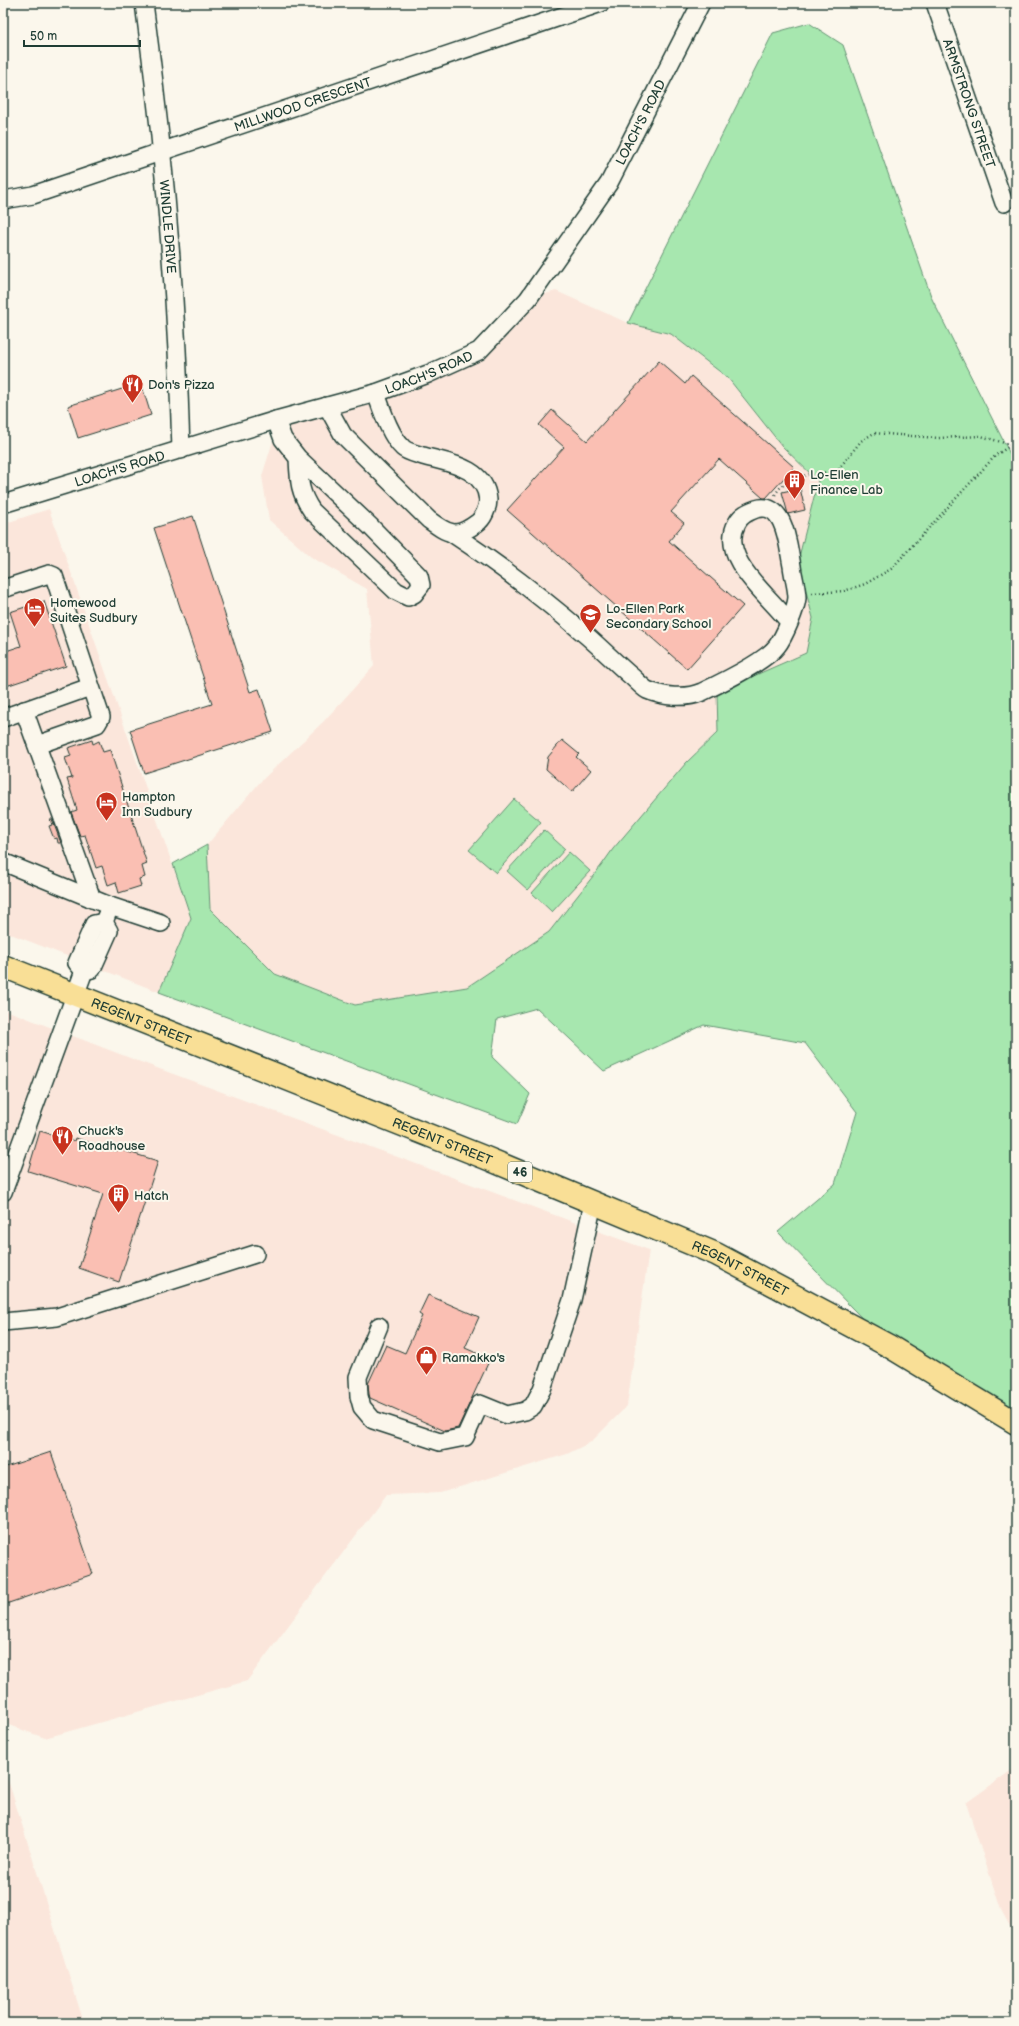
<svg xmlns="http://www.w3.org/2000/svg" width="1019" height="2026" viewBox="0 0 1019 2026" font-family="'Balsamiq Sans',sans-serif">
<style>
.built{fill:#fbe6db}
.green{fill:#a7e7af;stroke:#639272}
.building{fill:#fabfb3;stroke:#1f3d34}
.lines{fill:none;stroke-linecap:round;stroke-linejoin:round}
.minor-casing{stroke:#1f3d34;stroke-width:20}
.major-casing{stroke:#1f3d34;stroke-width:25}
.path{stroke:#1f3d34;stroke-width:2.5;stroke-dasharray:1 3;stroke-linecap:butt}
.minor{stroke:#fbf7ec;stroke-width:17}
.major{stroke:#f9df96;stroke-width:22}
.labels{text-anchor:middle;stroke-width:4;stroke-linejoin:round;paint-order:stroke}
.shield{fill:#fbf7ec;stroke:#61756b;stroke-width:1}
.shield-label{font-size:12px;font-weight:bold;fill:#1f3d34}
.street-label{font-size:13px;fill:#1f3d34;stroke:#fbf7ec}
.poi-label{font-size:13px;fill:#1f3d34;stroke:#fbf7ec;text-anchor:start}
</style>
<rect width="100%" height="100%" fill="#fbf7ec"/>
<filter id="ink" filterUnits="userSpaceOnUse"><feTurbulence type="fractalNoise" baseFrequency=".025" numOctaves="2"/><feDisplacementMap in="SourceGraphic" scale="8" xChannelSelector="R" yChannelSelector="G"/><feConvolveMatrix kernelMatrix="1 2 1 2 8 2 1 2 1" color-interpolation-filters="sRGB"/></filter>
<g filter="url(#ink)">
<path class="built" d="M556,291l72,32 43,11 57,45 54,67 36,35 -20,80 15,57 -7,35 -89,39 1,40 -32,31 -73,86 -11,17 -53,66 -82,55 -112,18 -80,-31 -65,-65 -3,-64 53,-63 63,-60 51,-56 -7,-77 -56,-32 -42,-37 -7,-44 11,-35 36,-31 170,-59 49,-52z
M49,509l142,409 -32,74 -156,-61v-407z
M3,1009l127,49 519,192 -22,156 -36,36 -24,12 -127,39 -54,2 -139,186 -202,57 -42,-15z
M3,1764l81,259h-81z
M1016,1767v170l-15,-27 -35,-107z"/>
<path class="green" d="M809,23l34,22 89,254 84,167v957l-127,-77 -111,-114 57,-48 22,-72 -52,-69 -101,-18 -100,46 -67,-63 -40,11 -5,38 38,37 -13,30 -358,-132 32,-74 -18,-54 34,-19 3,64 65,65 80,31 112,-18 82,-55 52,-66 12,-17 73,-86 32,-31 -1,-40 89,-39 7,-35 -15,-57 20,-80 -36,-35 -54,-68 -57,-44 -43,-11 145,-290z
M514,799l27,23 -45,51 -27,-23z
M544,830l21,19 -37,41 -21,-19z
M569,852l21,19 -38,41 -20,-19z"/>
<path class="building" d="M659,361l26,23 6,-8 103,91 -28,31h-3l-44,-39 -48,53 13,11 -15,18 74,65 -56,63 -180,-159 57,-63 -25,-22 13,-15 35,31z
M141,383l10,32 -73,23 -10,-32z
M800,488l5,22 -17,4 -6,-22z
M193,516l57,176 9,-3 14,43 -129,41 -14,-43 82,-26 -58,-176z
M44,601l22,65 -63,21v-35l18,-6 -11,-34z
M92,740l1,4 6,-3 4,11 7,-2 37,114 -5,2 3,11 -6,2 2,7 -22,7 -3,-11 -8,3 -6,-19 -6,2 -11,-33 -5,1 -9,-24 6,-2 -10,-31 5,-1 -7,-20 6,-2 -3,-8z
M562,740l17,14 -3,3 15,13 -19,22 -26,-23 2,-12z
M50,819h2l9,24h-3l-1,-5 -3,1 -5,-13 3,-1z
M40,1131l34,10 1,-3 42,13 1,-2 40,12 -39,121 -40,-14 24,-74 -75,-23z
M428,1295l51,22 -14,31 25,11 -32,69 -13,3 -75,-33 -1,-4 -1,-10 18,-39 19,8 17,-37 -3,-2z
M51,1452l42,122 -90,31v-137z"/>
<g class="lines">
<defs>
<g id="minor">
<path id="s1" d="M144,3c20,148 33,298 37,447"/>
<path id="s2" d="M935,3l69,200"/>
<path id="s3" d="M3,200l30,-5 568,-192"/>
<path d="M327,406l16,29 86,85c19,14 27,19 48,3 6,-4 11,-15 11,-23 -3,-33 -40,-37 -65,-44 -6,-2 -16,-4 -20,-8 -13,-12 -21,-38 -27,-55"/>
<path d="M276,420l7,19 15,19 72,68 49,50 2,9 -7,9 -6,3 -12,-6 -84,-80c-13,-19 -13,-31 -14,-53"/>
<path id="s4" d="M3,504l273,-84 100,-27 52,-19 51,-23 49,-52 81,-116 92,-180"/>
<path d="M453,534c47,31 91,65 134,102 15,13 29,27 44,40 5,4 11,11 16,14 16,7 39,9 55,2 19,-9 63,-30 75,-46 7,-9 19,-37 20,-48 0,-10 -4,-22 -5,-32 -4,-18 -6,-66 -36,-57 -8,3 -15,6 -19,14 -20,35 34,74 52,99"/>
<path d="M3,589l46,-15 5,2 47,141 -4,7 -60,21"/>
<path d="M24,710l68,189"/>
<path d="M3,718l87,-31"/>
<path d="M3,862l107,44"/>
<path d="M104,922l6,-16 51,17"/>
<path d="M84,971l-7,-8 17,-39 10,-2"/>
<path d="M84,971l8,-2 17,-38 -5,-9"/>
<path d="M3,1192l81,-221"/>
<path d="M3,1322l54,-5 198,-63"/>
<path d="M379,1326l-21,51 1,19 3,11 11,13 67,22 25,-5 15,-33 27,11 18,-4 8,-5 9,-17 30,-89 21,-97"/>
</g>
<g id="major">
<path id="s5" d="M3,966l483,192 230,96 173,92 127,77"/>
</g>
</defs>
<use href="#minor" class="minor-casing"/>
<use href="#major" class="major-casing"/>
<path class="path" d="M775,495c11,-21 41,-21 62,-24l24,-30 13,-8 64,5 43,-2 30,9
M812,593l32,-2 21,-7 26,-15 105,-114 20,-13"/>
<use href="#minor" class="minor"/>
<use href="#major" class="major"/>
</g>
</g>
<defs>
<symbol id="restaurant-pin" viewBox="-11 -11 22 30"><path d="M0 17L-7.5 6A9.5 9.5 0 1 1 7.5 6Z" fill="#c8321e" stroke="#fbf7ec"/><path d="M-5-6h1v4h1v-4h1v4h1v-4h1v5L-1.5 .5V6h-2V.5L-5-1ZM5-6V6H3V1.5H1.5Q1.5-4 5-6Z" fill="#fff"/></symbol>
<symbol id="building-pin" viewBox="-11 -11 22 30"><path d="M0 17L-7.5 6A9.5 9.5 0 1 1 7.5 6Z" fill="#c8321e" stroke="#fbf7ec"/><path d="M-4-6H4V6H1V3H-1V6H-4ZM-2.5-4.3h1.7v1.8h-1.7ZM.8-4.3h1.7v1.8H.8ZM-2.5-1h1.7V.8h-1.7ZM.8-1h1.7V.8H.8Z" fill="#fff"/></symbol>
<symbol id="hotel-pin" viewBox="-11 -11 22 30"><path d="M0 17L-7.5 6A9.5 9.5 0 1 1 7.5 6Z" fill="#c8321e" stroke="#fbf7ec"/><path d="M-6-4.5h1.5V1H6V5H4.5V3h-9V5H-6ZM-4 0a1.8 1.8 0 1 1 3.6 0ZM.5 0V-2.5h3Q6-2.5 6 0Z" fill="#fff"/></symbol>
<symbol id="school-pin" viewBox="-11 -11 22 30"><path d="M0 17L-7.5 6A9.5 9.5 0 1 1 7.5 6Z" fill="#c8321e" stroke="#fbf7ec"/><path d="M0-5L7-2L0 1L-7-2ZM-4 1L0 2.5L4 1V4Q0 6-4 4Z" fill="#fff"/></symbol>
<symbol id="shop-pin" viewBox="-11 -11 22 30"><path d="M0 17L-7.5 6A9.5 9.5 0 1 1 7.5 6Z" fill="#c8321e" stroke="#fbf7ec"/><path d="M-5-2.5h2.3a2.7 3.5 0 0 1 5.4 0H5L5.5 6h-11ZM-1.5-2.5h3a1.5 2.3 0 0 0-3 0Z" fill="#fff"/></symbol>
</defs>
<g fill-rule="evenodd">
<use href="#restaurant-pin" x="120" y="372" width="25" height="34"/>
<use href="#building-pin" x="782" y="468" width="25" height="34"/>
<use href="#hotel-pin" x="22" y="596" width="25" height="34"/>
<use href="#school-pin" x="578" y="602" width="25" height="34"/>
<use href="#hotel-pin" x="94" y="790" width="25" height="34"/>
<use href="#restaurant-pin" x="50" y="1124" width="25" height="34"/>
<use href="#building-pin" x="106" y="1182" width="25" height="34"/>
<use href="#shop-pin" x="414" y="1344" width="25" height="34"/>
</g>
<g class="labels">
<rect class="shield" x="508" y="1162" width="24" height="20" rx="3"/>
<g class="shield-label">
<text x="520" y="1176">46</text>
</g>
<g class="street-label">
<text dy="5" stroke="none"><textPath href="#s3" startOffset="315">MILLWOOD CRESCENT</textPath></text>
<text dy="5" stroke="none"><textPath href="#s2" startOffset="106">ARMSTRONG STREET</textPath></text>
<text dy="5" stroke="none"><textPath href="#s4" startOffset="782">LOACH'S ROAD</textPath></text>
<text dy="5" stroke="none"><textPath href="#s1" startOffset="225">WINDLE DRIVE</textPath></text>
<text dy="5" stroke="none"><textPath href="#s4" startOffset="446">LOACH'S ROAD</textPath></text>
<text dy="5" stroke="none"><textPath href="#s4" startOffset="122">LOACH'S ROAD</textPath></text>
<text dy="5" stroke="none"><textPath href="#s5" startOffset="149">REGENT STREET</textPath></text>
<text dy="5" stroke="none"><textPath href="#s5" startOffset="473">REGENT STREET</textPath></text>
<text dy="5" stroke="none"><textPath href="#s5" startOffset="797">REGENT STREET</textPath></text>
</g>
<g class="poi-label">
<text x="148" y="389">Don's Pizza</text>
<text x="810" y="479">Lo-Ellen<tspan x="810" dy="15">Finance Lab</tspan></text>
<text x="50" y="607">Homewood<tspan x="50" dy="15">Suites Sudbury</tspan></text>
<text x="606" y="613">Lo-Ellen Park<tspan x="606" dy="15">Secondary School</tspan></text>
<text x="122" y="801">Hampton<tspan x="122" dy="15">Inn Sudbury</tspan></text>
<text x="78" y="1135">Chuck's<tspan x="78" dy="15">Roadhouse</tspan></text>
<text x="134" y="1200">Hatch</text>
<text x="442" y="1362">Ramakko's</text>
</g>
</g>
<rect width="1019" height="2026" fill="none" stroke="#fbf7ec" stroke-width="16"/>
<rect x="8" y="8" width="1003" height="2010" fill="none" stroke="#1f3d34" stroke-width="1.5" filter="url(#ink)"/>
<path d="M24 40v6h116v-6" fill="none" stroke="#1f3d34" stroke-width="2"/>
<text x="30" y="40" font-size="12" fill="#1f3d34" stroke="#fbf7ec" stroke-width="3" paint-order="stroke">50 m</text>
</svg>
